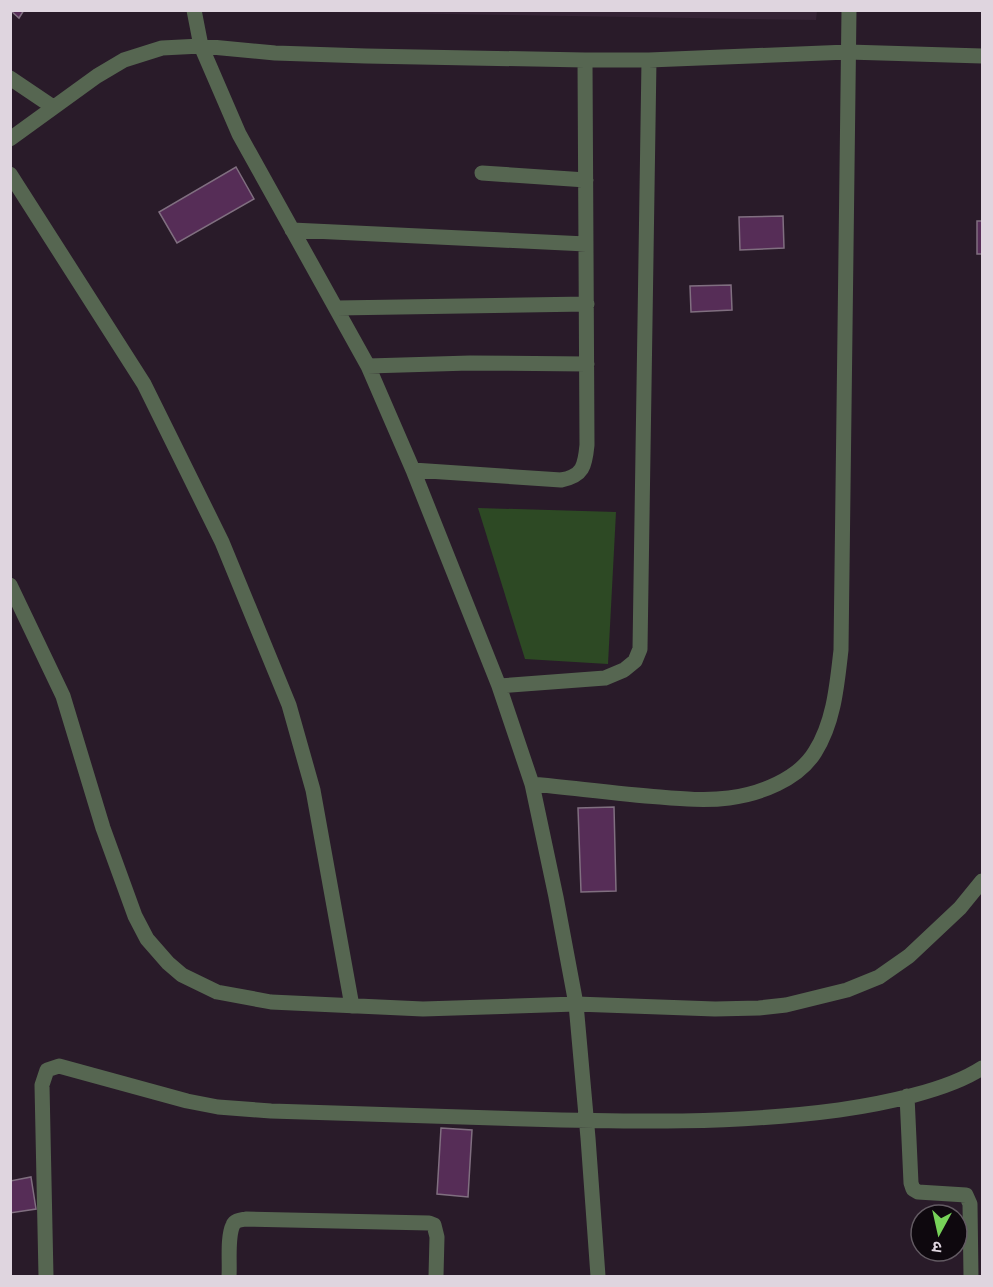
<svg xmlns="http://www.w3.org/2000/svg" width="993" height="1287" viewBox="0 0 993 1287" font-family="Georgia,'Noto Sans Devanagari',serif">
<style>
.built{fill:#352335}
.green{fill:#2d4924}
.building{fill:#562d57;stroke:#806f80;stroke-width:1.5}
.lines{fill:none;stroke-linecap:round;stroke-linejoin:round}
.minor{stroke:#566651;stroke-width:15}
</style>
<rect width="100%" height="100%" fill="#291b29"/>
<path class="built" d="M817,11l-1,9 -561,-9 562,-1z"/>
<path class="green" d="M478,508l138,4 -8,152 -83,-5z"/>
<path class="building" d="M10,10h14l-5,8z
M236,167l18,32 -77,44 -18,-31z
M783,216l1,32 -44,2 -1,-33z
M977,221h5v33h-5z
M731,285l1,25 -41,2 -1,-26z
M614,807l2,84 -35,1 -3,-84z
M441,1128l31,2 -4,67 -31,-3z
M31,1177l5,32 -26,4v-32z"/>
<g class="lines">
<path class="minor" d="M194,10l7,36 38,88 129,232 45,104 86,216 33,98 24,113 20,107 12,134 10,138
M10,78l43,29
M10,139l87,-63 27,-16 38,-12 39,-2 74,7 91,3 219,4h64l199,-8 134,4
M482,173l104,7
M10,174l134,210 78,158 67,163 24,85 39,216
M292,230l294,14
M337,308l250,-4
M368,366l102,-3 117,1
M413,470l148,10c22,-4 24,-14 26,-35l-2,-385
M10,585l53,111 40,132 32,88 12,23 21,24 14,12 35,17 54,10 152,7 153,-5 139,5 44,-1 27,-3 61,-15 32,-13 30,-21 51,-48 22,-27
M499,686l106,-8 19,-8 11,-9 5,-12 9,-589
M532,784c43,4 85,10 128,13 23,2 46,4 69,1 30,-4 69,-18 86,-46 19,-30 22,-67 26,-102l8,-640
M907,1096l4,87 2,6 5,3 48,3 4,9 1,72
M46,1276l-4,-191 5,-15 12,-4 128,35 31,6 53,4c85,3 170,6 255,8 104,3 209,5 313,-9 42,-6 108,-19 143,-42
M229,1276c1,-13 -2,-39 4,-51 2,-5 8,-5 13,-6l183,4 5,2 3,12 -1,39"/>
</g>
<rect width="993" height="1287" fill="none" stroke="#dfd5df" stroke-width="24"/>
<g transform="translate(939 1233) rotate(188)"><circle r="28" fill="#0e080e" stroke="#625a62" stroke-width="1.5"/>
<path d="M0-4.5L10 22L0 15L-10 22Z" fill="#77d259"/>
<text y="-9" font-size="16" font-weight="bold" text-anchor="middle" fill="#dfd5df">उ</text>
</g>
</svg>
